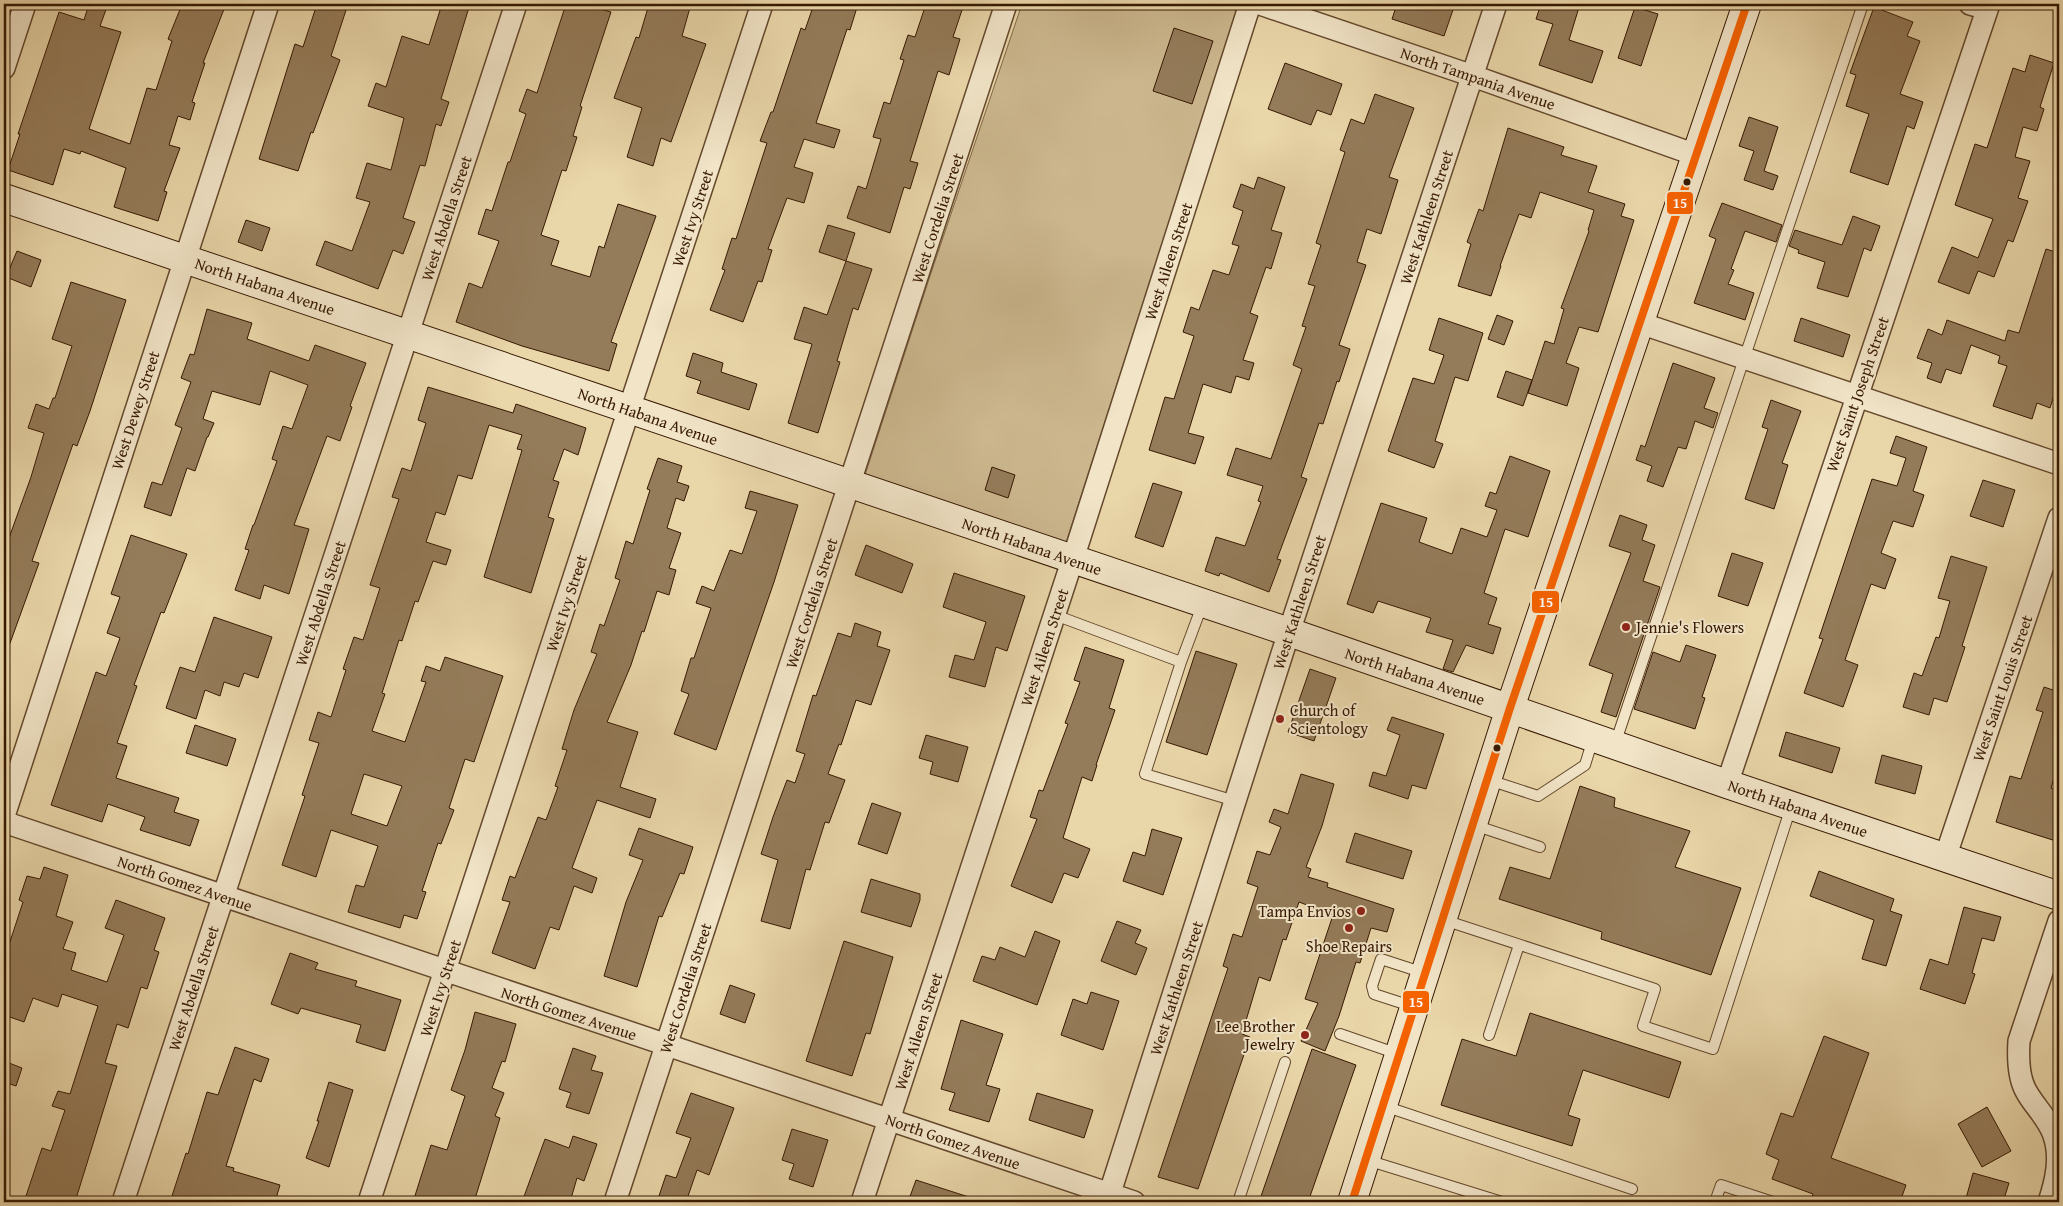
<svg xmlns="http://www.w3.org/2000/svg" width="2063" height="1206" viewBox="0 0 2063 1206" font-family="'Gentium Book Plus',serif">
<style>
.green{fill:#cbb68d;stroke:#816848}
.building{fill:#947b59;stroke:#371902;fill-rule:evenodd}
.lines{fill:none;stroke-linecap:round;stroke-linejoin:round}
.lane-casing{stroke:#64482c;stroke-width:12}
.street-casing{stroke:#64482c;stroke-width:24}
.secondary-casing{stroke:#371902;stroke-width:30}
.lane{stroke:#f1e4c7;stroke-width:10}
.street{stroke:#f1e4c7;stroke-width:21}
.secondary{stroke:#f1e4c7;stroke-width:28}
.bus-1-casing{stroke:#f1e4c7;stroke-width:11}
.bus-1{stroke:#f56200;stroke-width:8}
.bus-dot{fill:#371902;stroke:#f1e4c7;stroke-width:2}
.poi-dot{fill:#8f2418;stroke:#f1e4c7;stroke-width:2}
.labels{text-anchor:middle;stroke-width:4;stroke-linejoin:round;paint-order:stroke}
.street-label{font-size:16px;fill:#371902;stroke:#f1e4c7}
.poi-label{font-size:16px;fill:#371902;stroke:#f1e4c7;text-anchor:start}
.line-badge{stroke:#f1e4c7;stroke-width:2}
.badge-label{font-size:14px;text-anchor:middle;font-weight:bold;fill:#fff}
</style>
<rect width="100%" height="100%" fill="#e9d6a9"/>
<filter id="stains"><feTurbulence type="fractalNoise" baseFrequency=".004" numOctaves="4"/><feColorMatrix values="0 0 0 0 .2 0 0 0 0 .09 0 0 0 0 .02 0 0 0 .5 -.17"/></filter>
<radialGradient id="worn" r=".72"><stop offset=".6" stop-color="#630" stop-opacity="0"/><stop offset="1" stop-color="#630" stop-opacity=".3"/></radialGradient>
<path class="green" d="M1022,4h206l10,3 -173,539 -201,-68 66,-202z"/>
<path class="building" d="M89,4h19l-8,22 21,6 -32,97 41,15 17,-56 9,2 16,-49 -4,-2 13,-32 8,3 2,-6h35l-23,59h2l-13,39 3,1 -5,17 -12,-4 -9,29 11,3 -16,43 3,1 -9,29 -44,-14 12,-39 -45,-17 -1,3 -16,-5 -11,36 -45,-15 12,-36h-2l41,-122 25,8z
M317,4h31l-17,52 9,4 -27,73 -2,-1 -13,39 -39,-12 36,-115 8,3z
M442,4h28l-29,95 8,3 -8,24 -5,-2 -11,42 -5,-1 -17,53 12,4 -12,32 -10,-4 -15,39 -62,-24 9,-24 27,10 18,-49 -14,-4 11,-35 24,7 13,-52 -36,-12 8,-23 10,4 16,-51 27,9z
M566,4h17l28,8 -31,94 2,1 -9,29 4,1 -11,34 -4,-1 -21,65 18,6 -8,24 39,12 9,-31 5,2 14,-44 38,12 -45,126 6,2 -8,27 -87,-25 -66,-24 13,-39 13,5 17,-47 -21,-7 8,-25 6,2 16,-49h2l16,-48 -7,-3 8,-22 10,4z
M649,4h42l-9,32 24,8 -35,98 -10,-4 -8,28 -26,-9 15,-49 -28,-10 22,-61 3,1z
M814,4h44l-8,26 -3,-1 -31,94 24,7 -6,18 -30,-9 -10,28 19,6 -9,30 -17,-5 -19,51 4,1 -10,32 -4,-1 -15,41 -33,-12 15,-40 -3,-1 10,-31 4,1 31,-96 -7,-2 11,-29h2l28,-84 4,2z
M926,4h38l-11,33 7,2 -11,36 -11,-4 -28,90 8,2 -8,26 -6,-2 -14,46 -43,-15 11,-32 8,3 15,-50 -8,-2 11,-35 6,2 14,-44 -4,-1 8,-24 7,2z
M1397,4h58l-11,32 -52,-17z
M1541,4h39l-11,36 34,11 -11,32 -53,-18 14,-41 -17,-5z
M1635,7l23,7 -17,52 -23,-8z
M1874,7l39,15 -6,14 13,5 -20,53 23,8 -9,27 -7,-3 -19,59 -38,-13 19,-58 -23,-8 10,-31 -6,-2z
M1174,28l39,13 -21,63 -39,-13z
M2030,55l24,8 -14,44 4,2 -7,22 -14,-4 -8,30 15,4 -12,37 10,3 -15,41 -5,-2 -14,37 -16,-6 -9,23 -31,-12 14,-35 26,11 15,-39 -38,-14 20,-61 12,4 26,-80 12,4z
M1285,63l57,21 -11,31 -14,-5 -6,15 -43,-16z
M1375,94l39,14 -25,69 9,3 -17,54 -14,-5 -10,33 9,3 -27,80 11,4 -11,33 -2,-1 -14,43 -4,-1 -18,54 6,2 -30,80 4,1 -12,32 -49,-19 -1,3 -14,-5 11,-34 29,9 16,-44 -3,-1 5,-15 -36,-11 9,-27 35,11 31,-90 -9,-4 13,-38 -4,-1 13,-40 -7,-2 13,-39 -5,-2 29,-91 -5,-2 11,-31 13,5z
M1749,117l29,10 -14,44 14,5 -5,14 -29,-10 10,-29 -15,-5z
M1508,128l56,19 -3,8 36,11 -9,26 37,12 -4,12 13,4 -36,112 -19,-5 -13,36 13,5 -12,38 -39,-13 17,-52 9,3 10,-35 -3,-1 28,-77 -1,-1 6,-20 -54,-18 -9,26 -12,-4 -19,52h1l-10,30 -33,-10 13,-42 -4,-2 12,-33 4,2z
M1258,177l27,10 -14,43 11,3 -11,36 -5,-2 -16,46 8,3 -15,44 11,3 -5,17 -13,-4 -5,17 -28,-9 -15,49 16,4 -9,27 -46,-14 16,-53 9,2 20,-63 -11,-4 8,-25 8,3 14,-40 16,5 10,-29 -7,-2 11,-33 -10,-4 8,-23 13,5z
M1722,203l60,22 -6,17 -31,-11 -14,38 3,1 -6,14 26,9 -9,27 -51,-17 22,-64 -7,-3z
M1853,216l27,10 -9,25 -7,-3 -16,49 -31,-9 8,-26 -27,-9 1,-3 -10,-4 6,-16 47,15z
M246,220l24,8 -8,23 -24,-9z
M828,225l27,8 -9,28 26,8 -14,41 -5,-2 -16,53 3,1 -22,71 -30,-10 24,-79 -18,-5 10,-32 23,8 19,-54 -27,-9z
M2046,249l13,4v127l-9,28 -13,-5 -5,16 -39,-13 14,-40 -9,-3 2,-7 -29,-11 -10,29 -15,-5 -5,14 -14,-5 5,-15 -15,-5 11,-29 14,6 5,-15 58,21 3,-11 11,3z
M17,251l24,9 -10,27 -25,-10z
M71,282l55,18 -36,111 -13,35 -4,-2 -41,117 7,2 -34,94 -1,-121 5,2 22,-61 13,-44 -16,-5 8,-24 13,5 4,-11h2l17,-52 -20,-7z
M207,309l45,14 -5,16 62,22 6,-16 51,18 -16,43 2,1 -12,34 -13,-5 -33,89 15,4 -20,65 -25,-9 -4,14 -25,-9 14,-40 -4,-1 8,-24h1l23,-64 -5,-2 11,-33 9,3 16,-44 -38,-14 -10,34 -48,-14 -9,28 11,4 -6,14h-1l-12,34 -8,-3 -16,48 -27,-9 8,-25 10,3 20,-57 -7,-3 16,-43 -10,-4 9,-24 4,1z
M1497,315l16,6 -9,24 -16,-6z
M1439,318l44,15 -15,48 -13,-4 -20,64 8,3 -9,24 -46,-17 25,-73 21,6 10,-29 -15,-5z
M1801,318l49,17 -7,22 -49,-16z
M693,353l30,10 -2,9 36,12 -8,26 -52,-17 4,-12 -15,-5z
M1673,363l42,15 -11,30 14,5 -5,15 -18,-7 -9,28 -8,-2 -15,40 -16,-6 5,-15 -16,-6 5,-15 4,2z
M1506,371l26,9 -9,26 -26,-9z
M428,387l85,26 3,-9 70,24 -8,27 -14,-6 -11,31 6,2 -11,35 6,2 -23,74 -47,-16 38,-127 -5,-1 5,-14 -33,-10 -17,54 -14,-4 -13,40 -9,-3 -10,30 25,8 -5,15 -13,-4 -15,41 -3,-1 -13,40 -3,-1 -17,53 3,1 -13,37 33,11 21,-60 -5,-1 5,-15 14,5 5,-14 58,19 -29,86 -9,-3 -16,49 5,2 -13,34 -3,-1 -16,48 4,1 -9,27 -13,-4 -4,13 -52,-16 8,-27 8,2 14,-41 -47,-16 -15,47 -34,-12 23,-69 -3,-1 17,-52 -10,-3 9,-28 13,5 15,-47 -3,-1 11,-32 9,3 17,-52 -10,-3 29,-86 -7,-2 10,-29 9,3 15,-48 -8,-3zM364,774l38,12 -15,40 -36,-12z
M1771,400l30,11 -19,52 6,2 -14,44 -29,-10 23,-70 -6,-2z
M1896,436l31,11 -14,44 11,4 -11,32 -20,-6 -12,32 15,6 -11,30 -14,-5 -26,76 13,5 -15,42 -39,-14 19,-54 -4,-1 53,-159 25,7 9,-28 -16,-5z
M1510,456l40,15 -22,66 -23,-8 -21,64 13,5 -9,26 13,4 -8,26 -27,-9 -13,27 -10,-3 10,-29 -27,-8 5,-14 -53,-17 -5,12 -26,-9 34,-101 46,15 -8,24 33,12 9,-26 26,9 10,-27 -12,-4 5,-14 6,2z
M658,458l24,8 -5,16 12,4 -5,15 -8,-3 -9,30 14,5 -12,35 7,2 -7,25 -12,-4 -13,41 -2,-1 -11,34 -24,57 31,10 -18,55 36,12 -6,19 -53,-18 -25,68 25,10 -5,15 -18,-7 -15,44 -9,-3 -15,42 -43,-16 18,-51 -8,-2 8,-24 5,2 23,-61 8,3 12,-33 -3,-1 12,-36 -5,-1 12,-39 23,-56 -6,-2 9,-28 4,2 16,-46 -5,-2 11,-37 7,3 17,-54 -3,-1z
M992,467l23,8 -7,23 -23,-8z
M1983,480l32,10 -12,37 -33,-11z
M1153,483l29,9 -19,55 -28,-10z
M750,491l48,14 -24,77 -58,168 -42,-16 15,-40 -8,-3 10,-33h3l17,-50 -15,-5 6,-17 12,5 16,-41 12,4 15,-43 -12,-3z
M1620,515l27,10 -5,15 13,5 -12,36 17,6 -44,130 -15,-5 12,-38 -24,-9 42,-112 -22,-7z
M131,535l56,19 -23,59 -3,-1 -27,73 3,1 -20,57 10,3 -11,32 63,20 -5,14 25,8 -9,26 -50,-16 5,-13 -37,-13 -6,18 -51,-17 45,-133 10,4 14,-38 -13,-5 13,-36 -9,-3z
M866,545l47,19 -11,29 -47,-18z
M1732,553l31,10 -15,43 -30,-10z
M1951,556l36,11 -25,79 3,1 -18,55 -13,-4 -5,17 -26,-8 11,-34 8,3 14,-39 3,1 11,-37 -12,-3z
M954,573l71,23 -18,55 -11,-4 -11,40 -36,-10 6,-22 19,5 12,-38 -43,-15z
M214,617l58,20 -14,41 -14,-5 -5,14 -15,-5 -4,14 -15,-6 -9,29 -30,-11 14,-41 15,5z
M855,623l26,9 -4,14 13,4 -19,55 -15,-5 -15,45 -2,-1 -11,30 17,6 -16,43 -4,-1 -15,48 -4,-1 -16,60 -29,-8 17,-61 -17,-6 12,-37 14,-37 8,3 10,-29 -9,-3 17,-56 3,1 22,-63 13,4z
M1686,645l30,10 -14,42 3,1 -10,31 -61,-20 19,-57 27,10z
M1085,647l39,13 -15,48 6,2 -19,55h1l-5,16 -10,-4 -19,61 27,11 -12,29 -14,-5 -12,30 -41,-17 26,-67 -7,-2 9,-27 4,1 25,-67 -3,-1 15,-41 -6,-2z
M1196,651l41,13 -30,91 -41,-13z
M1310,669l26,9 -22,63 -26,-9z
M2044,687l15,5v70l-8,26 8,3v51l-63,-20 14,-46 11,3 22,-67 -7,-2z
M1392,717l52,17 -18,55 -14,-4 -4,14 -39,-13 4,-14 13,4 14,-41 -13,-5z
M195,725l41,14 -9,27 -41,-13z
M1786,732l54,16 -8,25 -53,-17z
M926,735l42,12 -10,35 -28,-8 3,-12 -14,-4z
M1882,755l40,11 -7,28 -40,-11z
M1301,774l33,10 -12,42 -16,41 5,2 -3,8 20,6 -1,4 67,22 -7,23 -16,-4 -11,35 -4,-1 -17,54 -14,35 -24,-10 17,-38 -13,-4 28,-84 -34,-13 -13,38 -3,-1 -13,42 -11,-4 -17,57 8,3 -52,152 -40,-12 70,-209 -5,-2 10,-32 9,3 16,-50 -11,-4 10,-32 13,4 11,-28 -12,-5 5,-13 14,5z
M1580,786l35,12 -1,9 76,24 -15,36 66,21 -30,87 -110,-36 1,-7 -103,-33 11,-32 40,12z
M872,803l29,10 -14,41 -29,-10z
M639,828l54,19 -9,27 -4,-1 -18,44 -3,-1 -22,71 -33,-11 22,-74 17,-42 -14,-5z
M1152,829l30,9 -19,57 -40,-14 10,-29 12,4z
M1355,833l57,18 -9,28 -57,-17z
M44,867l24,8 -12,41 17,6 -10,27 13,4 -5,17 36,12 17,-47 -19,-7 11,-28 49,18 -11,32 5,2 -12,37 -6,-2 -13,41 -11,-4 -12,39 12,3 -42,136h-51l18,-54 9,3 14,-41 -13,-4 6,-15 12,3 28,-88 -36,-12 -4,13 -25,-9 -9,24 -20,-7v-55l19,-58 -4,-2 8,-24 13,3z
M1819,871l75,28 -4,12 12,4 -16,51 -24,-7 12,-39 -64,-24z
M871,879l49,15v6l-9,27 -50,-15z
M1964,907l37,10 -7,24 -12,-3 -10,35 3,1 -10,30 -45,-15 10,-30 18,6z
M1117,921l24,9 -6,13 12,5 -11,27 -35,-14z
M1035,931l25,10 -23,64 -64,-24 9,-25 13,4 5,-13 25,10z
M844,941l49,16 -23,77 -4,-1 -14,43 -46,-15z
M290,953l28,10 -3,6 42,12 -2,5 46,14 -16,51 -29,-9 5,-17 -60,-17 -3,6 -27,-10z
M730,985l25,9 -10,29 -25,-9z
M1091,992l28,9 -16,49 -42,-15 12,-36 14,5z
M475,1012l41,12 -11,38 -3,-1 -10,27 12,5 -9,23 5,2 -26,84h-61l18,-57 16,5 18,-54 -14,-6 14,-40z
M1530,1013l151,49 -12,36 -86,-28 -15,45 12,4 -8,27 -131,-41 21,-66 54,17z
M961,1020l42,14 -17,51 14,4 -11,33 -40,-12 6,-17 -14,-4z
M1824,1036l45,17 -38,105 75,27 -6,17h-47l-19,-6 -2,6h-22l3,-8 -41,-15 7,-19 -13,-6 15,-41 12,4z
M235,1047l34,12 -8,23 -7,-3 -28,87 8,2 -1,3 47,14 -5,17h-105l16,-49 2,1 19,-62 11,3z
M573,1048l23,8 -5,14 12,3 -14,41 -23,-7 5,-14 -12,-4z
M1312,1049l44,16 -48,137h-49z
M4,1061l18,7 -6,18 -12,-4z
M329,1082l24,8 -24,77 -23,-9 13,-37h-2z
M691,1093l43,15 -25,67 -12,-5 -11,32h-29l9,-27 10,3 15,-40 -15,-5z
M1037,1093l56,17 -9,28 -55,-18z
M1987,1107l24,44 -29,16 -24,-43z
M792,1129l36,11 -15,47 -24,-8 5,-15 -12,-4z
M573,1136l24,8 -13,37 -7,-3 -7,24h-48l23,-63 24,9z
M1973,1173l36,10 -6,19h-38z
M916,1180l59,19 -1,3h-66z"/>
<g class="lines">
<defs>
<path id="lane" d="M1203,603l-22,59 -36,112 90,27
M1055,615l126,47
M1615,744l248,-740
M1489,780l49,16 47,-31 8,-26
M1474,825l66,22
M1444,920l211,69 -12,37 70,23 78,-242
M1414,1007l-40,-13 -2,-8 9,-27 43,14
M1340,1034l58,20
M1489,1035l30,-90
M1384,1106l248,83
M1367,1160l135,42
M1238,1202l47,-140
M1715,1202l6,-17 52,17"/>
<path id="street" d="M1260,4l213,72 223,79
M1970,4l17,5
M4,68l21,-64
M1640,323l419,141
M1727,784l262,-780
M4,816l264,-812
M4,822l1130,380
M1945,858l114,-340
M123,1202l393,-1198
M369,1202l393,-1198
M615,1202l391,-1198
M862,1202l217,-662 171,-536
M1107,1202l182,-570 207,-628
M2049,1202c7,-21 13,-46 4,-69 -6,-16 -19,-27 -27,-42 -8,-14 -8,-34 -7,-50l40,-120"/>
<path id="secondary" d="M4,198l1285,434 438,152 332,112
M1352,1202l158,-494 237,-704"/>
</defs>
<use href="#lane" class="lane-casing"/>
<use href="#street" class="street-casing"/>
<use href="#secondary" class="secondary-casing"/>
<use href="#lane" class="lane"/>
<use href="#street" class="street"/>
<use href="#secondary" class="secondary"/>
<defs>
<path id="bus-1" d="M1352,1202l158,-494 237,-704"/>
</defs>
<use href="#bus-1" class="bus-1-casing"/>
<use href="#bus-1" class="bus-1"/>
</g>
<g class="bus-dot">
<circle cx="1687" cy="182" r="4.5"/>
<circle cx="1497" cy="748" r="4.5"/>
</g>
<g class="poi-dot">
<circle cx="1626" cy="627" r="5"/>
<circle cx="1280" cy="719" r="5"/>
<circle cx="1361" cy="911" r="5"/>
<circle cx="1349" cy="928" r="5"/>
<circle cx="1305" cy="1035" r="5"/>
</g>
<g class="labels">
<g class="street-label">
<text transform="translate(1478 78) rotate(19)" y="6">North Tampania Avenue</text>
<text transform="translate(1426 217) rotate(-72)" y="6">West Kathleen Street</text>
<text transform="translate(446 218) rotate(-72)" y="6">West Abdella Street</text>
<text transform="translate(692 218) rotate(-72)" y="6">West Ivy Street</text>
<text transform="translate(937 218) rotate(-72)" y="6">West Cordelia Street</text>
<text transform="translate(1168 261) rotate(-72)" y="6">West Aileen Street</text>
<text transform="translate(265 286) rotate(19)" y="6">North Habana Avenue</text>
<text transform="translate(1857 394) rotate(-71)" y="6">West Saint Joseph Street</text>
<text transform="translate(135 410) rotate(-72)" y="6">West Dewey Street</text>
<text transform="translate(648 416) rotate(19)" y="6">North Habana Avenue</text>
<text transform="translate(1032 546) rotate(19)" y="6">North Habana Avenue</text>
<text transform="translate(1299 602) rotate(-72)" y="6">West Kathleen Street</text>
<text transform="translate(320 603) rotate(-72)" y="6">West Abdella Street</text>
<text transform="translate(566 603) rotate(-72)" y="6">West Ivy Street</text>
<text transform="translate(811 603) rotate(-72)" y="6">West Cordelia Street</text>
<text transform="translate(1044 647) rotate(-72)" y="6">West Aileen Street</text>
<text transform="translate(1415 676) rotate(19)" y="6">North Habana Avenue</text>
<text transform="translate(2002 688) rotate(-71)" y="6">West Saint Louis Street</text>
<text transform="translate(1798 808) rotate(19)" y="6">North Habana Avenue</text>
<text transform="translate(185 883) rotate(19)" y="6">North Gomez Avenue</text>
<text transform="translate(193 988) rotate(-72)" y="6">West Abdella Street</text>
<text transform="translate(440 988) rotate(-72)" y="6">West Ivy Street</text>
<text transform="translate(685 988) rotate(-72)" y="6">West Cordelia Street</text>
<text transform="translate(1176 988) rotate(-72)" y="6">West Kathleen Street</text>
<text transform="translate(569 1013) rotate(18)" y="6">North Gomez Avenue</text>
<text transform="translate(918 1031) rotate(-72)" y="6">West Aileen Street</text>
<text transform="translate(953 1141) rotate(19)" y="6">North Gomez Avenue</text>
</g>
<g class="poi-label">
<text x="1636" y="633">Jennie's Flowers</text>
<text x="1290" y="716">Church of<tspan x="1290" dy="18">Scientology</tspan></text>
<text x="1351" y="917" text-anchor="end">Tampa Envios</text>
<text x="1349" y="952" text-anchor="middle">Shoe Repairs</text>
<text x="1295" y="1032" text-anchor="end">Lee Brother<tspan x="1295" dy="18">Jewelry</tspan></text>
</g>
</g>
<g class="line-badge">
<rect x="1666" y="191" width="28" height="24" rx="5" fill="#f56200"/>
<rect x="1531" y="590" width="29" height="24" rx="5" fill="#f56200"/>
<rect x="1402" y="990" width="28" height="24" rx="5" fill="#f56200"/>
</g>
<g class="badge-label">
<text x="1680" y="208">15</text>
<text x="1546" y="607">15</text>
<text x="1416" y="1007">15</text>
</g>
<rect width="2063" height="1206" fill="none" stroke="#e9d6a9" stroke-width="20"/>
<rect x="5" y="5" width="2053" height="1196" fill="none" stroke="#371902" stroke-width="2.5"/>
<rect x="10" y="10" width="2043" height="1186" fill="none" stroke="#371902"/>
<rect width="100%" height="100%" filter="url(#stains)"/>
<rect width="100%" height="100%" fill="url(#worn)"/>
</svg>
